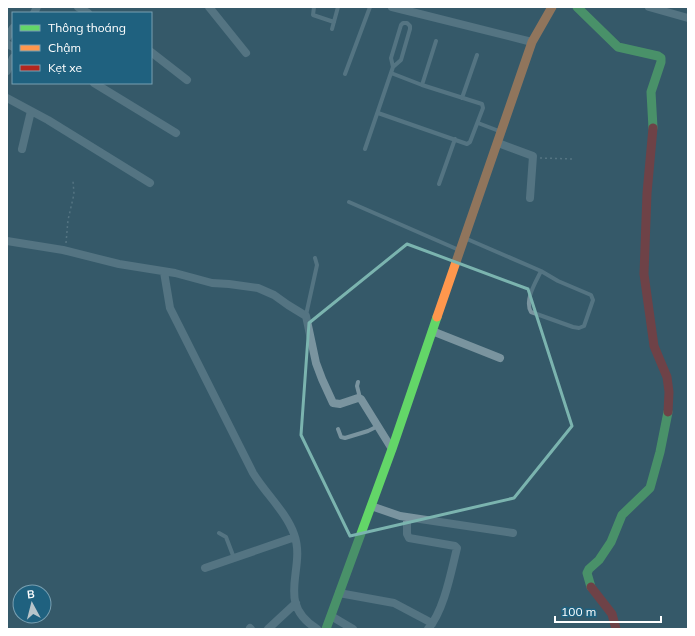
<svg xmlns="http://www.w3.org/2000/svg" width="695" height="636" viewBox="0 0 695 636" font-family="Mulish,sans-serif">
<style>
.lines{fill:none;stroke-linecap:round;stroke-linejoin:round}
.path{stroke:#7a949f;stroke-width:1.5;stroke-dasharray:2 3;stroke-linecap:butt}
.lane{stroke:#7a949f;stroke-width:4}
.street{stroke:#7a949f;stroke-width:8}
.fast{stroke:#63d668;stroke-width:9}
.slow{stroke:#ff974d;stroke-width:9}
.jam{stroke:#b3261e;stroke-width:9}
.marked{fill:none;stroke:#7bb4af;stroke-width:3;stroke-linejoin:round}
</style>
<rect width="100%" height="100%" fill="#355969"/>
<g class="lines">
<path class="path" d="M540,158l34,1
M66,243l2,-23 6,-26 -1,-13"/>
<path class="lane" d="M314,7l-1,8 21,7
M332,29l6,-22
M345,74l25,-67
M422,85l14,-44
M462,98l15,-43
M378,113l89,31 3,-2 13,-34 -1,-4 -60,-19 -31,-12
M478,123l21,8
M365,149l28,-82 8,-7 9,-31v-3l-3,-3h-4l-2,2 -10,33 2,9
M439,184l16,-45
M349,202l110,48
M467,239l74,32
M541,271l17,10 33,14 2,5 -9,26 -5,2 -6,-1 -42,-15c-7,-12 5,-30 10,-41z
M306,315l11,-50 -2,-7
M358,382l-1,4 3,12
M338,429l3,8 4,1 23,-7 10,-5
M219,533l7,4 8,21"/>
<path class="street" d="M78,7l10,6
M209,7l37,46
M392,7l140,35
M649,7l39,11
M34,13l3,-6
M7,38l6,-10
M7,44l6,3
M151,52l36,28
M7,71l6,-13
M94,83l82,50
M7,98l41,22 102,63
M498,143l35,13 -3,42
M22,149l9,-38
M7,241l56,9 56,14 56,9 37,10 17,1 29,4 16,7 14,10 18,11 10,47 6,16 11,24 7,1 18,-6 3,1 31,50
M164,272l6,36 83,165c13,21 33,39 41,61 13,35 -20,68 23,95
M432,331l68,27
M371,506l29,10 113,17
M407,517v17l2,4 46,8 2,2c-6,24 -13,63 -29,81
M205,568l90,-31
M339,593l55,10 34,18 4,3
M331,616l22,13
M250,628l1,1
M268,629l28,-26"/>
<path class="fast" d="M577,7l41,40 40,9 3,2v4l-10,30 2,36
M591,587l-4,-14 2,-4 10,-9 12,-18 11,-27 28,-27 10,-36 8,-40
M326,629l66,-180 45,-132"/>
<path class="slow" d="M437,317l95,-275 20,-35"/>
<path class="jam" d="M653,128l-6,65 -3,81 10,72 13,31 2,15 -1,20
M591,587l21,27 4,15"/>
</g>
<path d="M0 0H695V636H0ZM407,244l121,45 44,137 -58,72 -164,38 -49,-101 8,-112z" fill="#355969" fill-opacity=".55" fill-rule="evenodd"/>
<path class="marked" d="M407,244l121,45 44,137 -58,72 -164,38 -49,-101 8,-112z"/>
<rect width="695" height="636" fill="none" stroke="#ffffff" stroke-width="16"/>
<rect x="12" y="12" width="140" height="72" fill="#1f617f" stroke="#79a0b2"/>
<rect x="20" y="25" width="20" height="6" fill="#63d668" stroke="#79a0b2"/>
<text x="48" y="32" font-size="12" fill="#ffffff">Thông thoáng</text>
<rect x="20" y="45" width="20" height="6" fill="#ff974d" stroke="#79a0b2"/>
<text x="48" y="52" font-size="12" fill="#ffffff">Chậm</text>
<rect x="20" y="65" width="20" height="6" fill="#b3261e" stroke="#79a0b2"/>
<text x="48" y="72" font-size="12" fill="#ffffff">Kẹt xe</text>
<g transform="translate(32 604) rotate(353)"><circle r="19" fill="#1f617f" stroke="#79a0b2"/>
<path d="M0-3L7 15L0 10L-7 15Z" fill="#b8c5ca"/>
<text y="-6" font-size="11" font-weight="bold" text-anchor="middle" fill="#ffffff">B</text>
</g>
<path d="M555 616v6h106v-6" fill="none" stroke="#ffffff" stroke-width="2"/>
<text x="561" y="616" font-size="12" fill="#ffffff" stroke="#1f617f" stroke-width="3" paint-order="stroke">100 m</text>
</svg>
